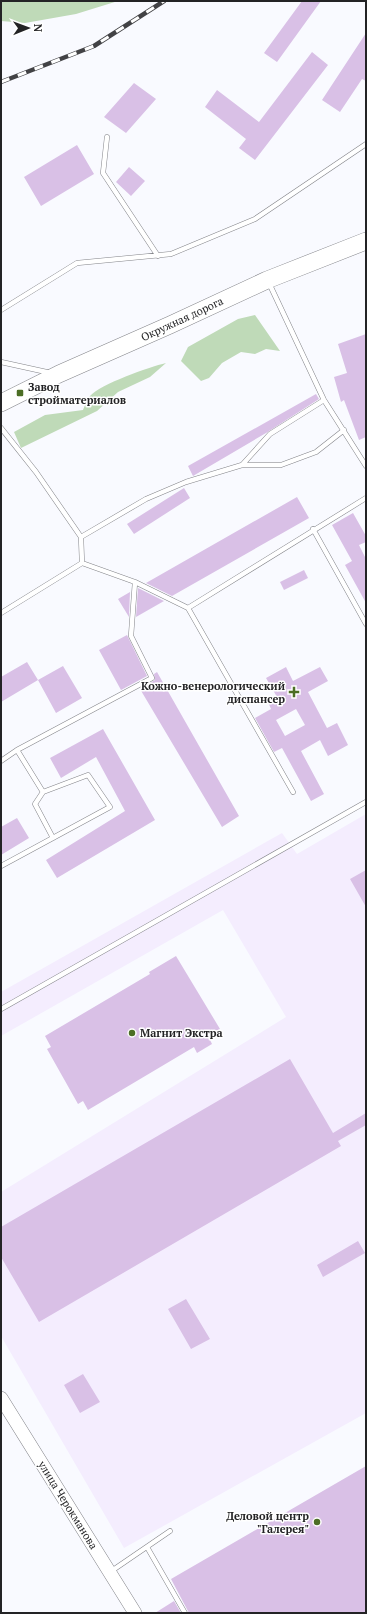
<svg xmlns="http://www.w3.org/2000/svg" width="367" height="1614" viewBox="0 0 367 1614" font-family="'PT Serif',serif">
<style>
.industrial{fill:#f4edfe}
.green{fill:#bfdab8}
.building{fill:#d9c0e6;fill-rule:evenodd}
.lines{fill:none;stroke-linecap:round;stroke-linejoin:round}
.lane-casing{stroke:#838489;stroke-width:5.5}
.secondary-casing{stroke:#838489;stroke-width:14}
.highway-casing{stroke:#838489;stroke-width:18}
.lane{stroke:#fff;stroke-width:4.5}
.secondary{stroke:#fff;stroke-width:13}
.highway{stroke:#fff;stroke-width:17}
.rail-casing{stroke:#424245;stroke-width:4.5}
.rail{stroke:#fff;stroke-width:3;stroke-dasharray:9;stroke-linecap:butt}
.poi-dot{fill:#4c6e25;stroke:#fff;stroke-width:1.5}
.labels{text-anchor:middle;stroke-width:3;stroke-linejoin:round;paint-order:stroke}
.street-label{font-size:11px;fill:#232325;stroke:#fff}
.poi-label{font-size:11px;font-weight:bold;fill:#232325;stroke:#fff;text-anchor:start}
</style>
<rect width="100%" height="100%" fill="#f9faff"/>
<path class="industrial" d="M366,814v599l-242,135 -123,-212v-144l285,-175 -63,-107 -222,126v-44l281,-159 15,21z"/>
<path class="green" d="M1,1h117l-42,13 -51,9 -24,-2z
M255,315l25,36 -14,-2 -11,5 -14,-2 -19,11 -13,15 -8,3 -20,-20 7,-14 50,-28z
M166,363l-16,14 -32,15 -21,19 -76,37 -7,-16 31,-17 38,-5c2,-5 4,-10 7,-14 11,-12 59,-29 76,-33z"/>
<path class="building" d="M302,1h19l-44,61 -13,-9z
M366,33v48l-4,-2 -22,33 -18,-12z
M312,52l16,13 -73,95 -16,-12 7,-9 -41,-32 12,-17 42,32z
M134,83l22,16 -30,34 -22,-16z
M77,145l17,29 -53,32 -17,-29z
M129,167l16,14 -14,15 -15,-14z
M366,334v103l-7,3 -15,-40 -3,2 -7,-25 13,-4 -9,-29z
M316,394l3,5 -53,34 -73,43 -5,-10z
M184,488l6,10 -56,36 -7,-10z
M297,497l12,21 -137,78 -26,-13z
M353,513l13,23v6l-7,3 7,14v44l-21,-38 7,-4 -20,-36z
M304,570l4,8 -24,12 -4,-8z
M138,588l26,13 -28,16z
M130,592l-1,25 -11,-18z
M127,635l20,41 -26,14 -22,-40z
M27,662l11,18 -37,22v-25z
M63,666l19,32 -26,15 -18,-33z
M286,667l7,14 27,-14 8,14 -20,11 19,36 10,-5 11,22 -20,11 -8,-16 -19,11 23,43 -13,7 -29,-53 -8,4 -19,-34 16,-9 -3,-7 9,-5 -11,-19zM296,709l9,16 -20,11 -9,-16z
M157,672l82,144 -17,11 -82,-138 15,-9 -1,-6z
M103,729l52,91 -98,58 -11,-18 79,-49 -29,-54 -35,21 -11,-20z
M17,818l12,20 -28,17v-28z
M366,870v37l-16,-28z
M176,956l44,73 -12,7 4,8 -15,9 -3,-6 -106,63 -5,-9 -5,3 -31,-55 4,-2 -6,-11 105,-62 -1,-2z
M290,1059l43,74 33,-20v12l-28,16 3,5 -302,176 -38,-65v-30z
M358,1241l7,12 -42,24 -6,-12z
M186,1299l24,40 -19,10 -23,-40z
M83,1374l17,28 -20,11 -16,-28z
M366,1466v147h-177l-18,-34z
M174,1601l7,12h-26z"/>
<g class="lines">
<defs>
<path id="lane" d="M107,137l-4,36 55,83
M269,283l55,117 42,66
M1,310l76,-47 94,-9 84,-35 111,-75
M1,362l50,11
M1,428l35,44 45,65 1,26 53,19 -4,54 21,42 -135,72
M242,465l28,-31 54,-34
M313,529l53,95
M81,537l65,-38 40,-17 56,-17h39l35,-13 28,-22
M135,582l53,26 105,184
M188,608l178,-110
M1,613l81,-50
M1,761l16,-11 26,42 45,-17 22,32 -109,59
M43,792l-8,12 18,34
M1,1009l365,-207
M147,1547l38,66
M110,1572l60,-41"/>
<path id="secondary" d="M1,1398l134,215"/>
<path id="highway" d="M1,403l58,-29 111,-49 97,-45 99,-39"/>
</defs>
<use href="#lane" class="lane-casing"/>
<use href="#secondary" class="secondary-casing"/>
<use href="#highway" class="highway-casing"/>
<use href="#lane" class="lane"/>
<use href="#secondary" class="secondary"/>
<use href="#highway" class="highway"/>
<defs>
<path id="rail" d="M1,82l93,-36 70,-45"/>
</defs>
<use href="#rail" class="rail-casing"/>
<use href="#rail" class="rail"/>
</g>
<g class="poi-dot">
<rect x="16" y="389" width="8" height="8" rx="2"/>
<path d="M292 686h4v4h4v4h-4v4h-4v-4h-4v-4h4z"/>
<circle cx="132" cy="1033" r="4"/>
<circle cx="317" cy="1522" r="4"/>
</g>
<g class="labels">
<g class="street-label">
<text transform="translate(182 319) rotate(-25)" y="4">Окружная дорога</text>
<text transform="translate(68 1505) rotate(58)" y="4">улица Черокманова</text>
</g>
<g class="poi-label">
<text x="28" y="391">Завод<tspan x="28" dy="13">стройматериалов</tspan></text>
<text x="285" y="690" text-anchor="end">Кожно-венерологический<tspan x="285" dy="13">диспансер</tspan></text>
<text x="140" y="1037">Магнит Экстра</text>
<text x="309" y="1520" text-anchor="end">Деловой центр<tspan x="309" dy="13">"Галерея"</tspan></text>
</g>
</g>
<rect width="367" height="1614" fill="none" stroke="#232325" stroke-width="4"/>
<g transform="translate(28 28) rotate(89)" stroke="#ffffff" stroke-width="3" paint-order="stroke">
<path d="M0-3L7 15L0 10L-7 15Z" fill="#232325"/>
<text y="-6" font-size="11" font-weight="bold" text-anchor="middle" fill="#232325">N</text>
</g>
</svg>
